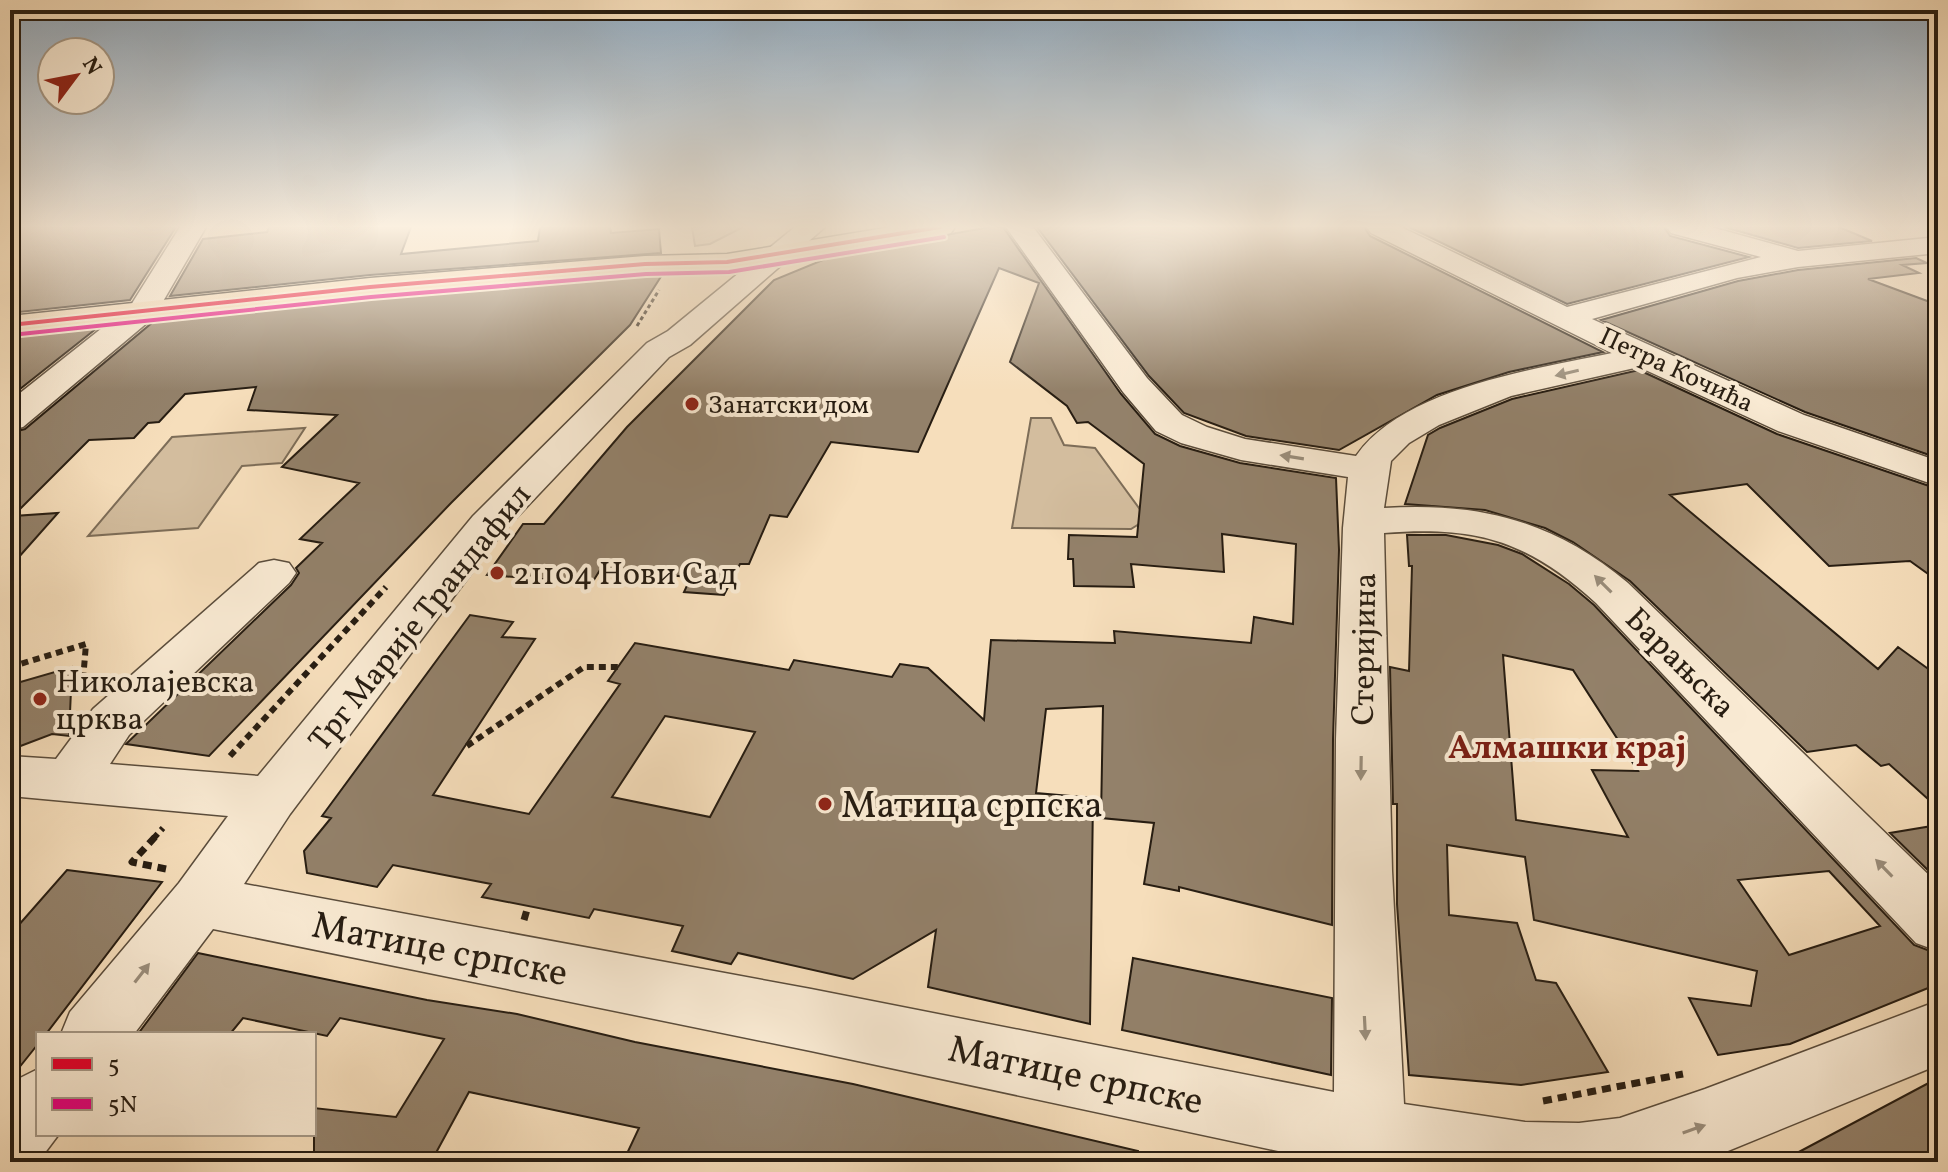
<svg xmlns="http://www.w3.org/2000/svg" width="1948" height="1172" viewBox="0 0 1948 1172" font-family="Vollkorn,serif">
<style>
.green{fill:#d3bd9e;stroke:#7d6d58;stroke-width:2}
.building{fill:#93816a;stroke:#271d12;stroke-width:2;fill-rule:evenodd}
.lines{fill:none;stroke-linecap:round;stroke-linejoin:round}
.minor-casing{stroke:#5b4d3c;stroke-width:3}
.major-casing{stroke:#271d12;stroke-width:3}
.path-far2{stroke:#271d12;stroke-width:3;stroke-dasharray:4 3;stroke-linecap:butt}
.path-far1{stroke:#271d12;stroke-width:6;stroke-dasharray:7 5;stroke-linecap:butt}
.path{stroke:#271d12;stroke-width:7;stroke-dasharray:9 6;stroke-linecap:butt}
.minor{fill:#f9ead3;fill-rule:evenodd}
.major{fill:#f6debb;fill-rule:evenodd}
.bus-1-casing{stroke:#f9ead3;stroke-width:8}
.bus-2-casing{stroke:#f9ead3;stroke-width:8}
.bus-1{stroke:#e4002b;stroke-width:4}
.bus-2{stroke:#e5007d;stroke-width:4}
.oneway{fill:#9a8e7c}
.poi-dot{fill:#8f2418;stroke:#f9ead3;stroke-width:3}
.labels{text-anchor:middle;stroke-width:8;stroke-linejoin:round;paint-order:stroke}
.far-street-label{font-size:26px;fill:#271d12;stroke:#f9ead3}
.far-poi-label{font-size:26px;fill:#271d12;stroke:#f9ead3;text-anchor:start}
.poi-label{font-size:32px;fill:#271d12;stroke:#f9ead3;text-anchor:start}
.street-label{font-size:32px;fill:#271d12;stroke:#f9ead3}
.neighbourhood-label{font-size:34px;font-weight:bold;fill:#7a1f14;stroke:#f9ead3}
.near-poi-label{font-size:38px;fill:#271d12;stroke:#f9ead3;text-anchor:start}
.near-street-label{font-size:38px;fill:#271d12;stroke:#f9ead3}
</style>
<rect width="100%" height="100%" fill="#f6debb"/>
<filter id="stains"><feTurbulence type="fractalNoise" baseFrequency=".0025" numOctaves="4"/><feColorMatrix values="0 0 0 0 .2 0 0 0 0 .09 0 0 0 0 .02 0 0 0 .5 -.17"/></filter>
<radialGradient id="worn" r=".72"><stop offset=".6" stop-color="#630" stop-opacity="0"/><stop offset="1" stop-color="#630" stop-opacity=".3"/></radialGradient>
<path class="green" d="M692,227h51l-33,17 -15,2z
M1031,418h20l13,27 31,3 52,71 -16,10 -119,-1z
M305,428l-23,35 -40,3 -44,62 -110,8 84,-99z"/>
<path class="building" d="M10,227h166l-46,73 -120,13z
M269,227h142l-10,27 137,-13 2,-14h70l1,6 48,-4 2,24 -291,22 -200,21 33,-57 64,-7z
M990,227h13l118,167 34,40 25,12 60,17 96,15 3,72 -6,189 -1,186 -153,-38v4l-35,-7 10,-61 -53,-5 2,-112 -57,3 -10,84 57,5 -3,226 -162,-37 8,-57 -83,49 -115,-26 -7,11 -59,-13 11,-25 -89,-17 -5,9 -107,-21 9,-13 -98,-19 -16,22 -70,-14 -3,-22 27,-33 -9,-2 148,-201 43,7 -11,15 33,2 -102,156 96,19 91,-130 -12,-3 27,-38 154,27 5,-10 98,17 8,-13 28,4 56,52 7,-80 124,3 -1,-12 137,12 3,-26 39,7 3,-80 -74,-10 2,38 -93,-8 3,23 -60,-1 -1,-27h-5l1,-24 68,2 7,-73 -56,-42 -11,1 -10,-17 -57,-44 29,-79 -40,-15 -81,184 -87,-10 -44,75 -17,-2 -21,49h-9l-16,31 -40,-3 7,-15 -91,-7 -8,13 -105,-8 36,-51h21l83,-97 147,-147 61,-25zM665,716l90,16 -45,85 -98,-20z
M1037,227h327l6,9 233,116 -94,20 -72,23 -98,55 -93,-14 -62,-23 -35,-37z
M1409,227h255l6,9 79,21 -182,47z
M1724,227h115l33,14 -74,7z
M1916,258l11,5 -25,2 17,8 -51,6 70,26v153l-133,-46 -204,-92 137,-39 60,-11z
M662,275l-32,50 -179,178 -242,253 -83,-12 165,-159 8,-12 -3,-5 26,-25 -22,-4 59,-56 -77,-16 55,-52 -89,-5 8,-23 -71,7 -26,28 -11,1 -14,15 -45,2 -76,76 45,-3 -48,54v-134l15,-4 128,-107 217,-23z
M97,328l-87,69v-60z
M1639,370l138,64 161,55v92l-28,-20 -81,5 -82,-82 -77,11 208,174 20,-22 40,29v132l-49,-44 -8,2 -25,-21 -49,7 -177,-171 -57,-39 -28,-14 -60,-18 -80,-6 23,-69 12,-7 72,-29z
M1407,535h39l52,10 24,9 47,30 25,21 320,340 24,9v30l-148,60 -72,11 -29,-57 62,8 6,-35 -223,-51 -9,-63 -78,-12 2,70 68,8 19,57 20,3 52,89 -87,13 -112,-10 -12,-171v-100h-4l-3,-137 19,4 3,-105h-3zM1503,655l70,15 65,101 -46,-1 36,67 -112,-17zM1829,871l51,55 -91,29 -51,-75z
M72,667l-3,69 -17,-2 -42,16v-65z
M1938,825v55l-48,-47z
M67,870l95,12 -116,152h-8v10l-28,35v-144z
M198,953l229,47 90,14 118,28 218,42 285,67 -1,11h-514l16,-34 -170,-36 -38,70h-94l-23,-6v-48l82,9 48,-78 -104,-21 -13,18 -84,-18 -13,16h-92z
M1133,958l199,40 -1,77 -209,-45z
M1938,1078v84h-158z"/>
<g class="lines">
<defs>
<path id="minor" d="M180,227h26l-52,90 -131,110 -13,3v-29l121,-96z
M795,227h30l-135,118 -21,12 -168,177 -211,280 -46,70 567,105 523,103 2,-353 7,-211 5,-51 -107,-17 -60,-17 -25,-12 -33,-39 -117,-165h27l114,151 35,37 25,12 38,12 111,17c47,-68 180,-87 256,-103l-241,-120 -4,-6h34l166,80 194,-50 -90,-24 -4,-6h44l87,24 140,-14v16l-140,14 -61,11 -145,41 212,96 134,46v25l-160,-55 -139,-64 -128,29 -72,29 -30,18 -18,18 -7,47c96,-6 170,13 244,75l310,301v67l-22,-8 -320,-340c-69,-63 -120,-77 -212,-70l8,338 12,233 121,18 54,1 41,-5 85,-29 233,-88v64l-237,97h-372l-518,-111 -598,-122 -79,105h-73l9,-22 109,-129 49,-67 -218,-20v-40l46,3 37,-50 166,-146 15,-3 15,3 7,10 -7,10 -160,152 -19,29 148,12 215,-260 174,-173 21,-12z
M38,1069v65h21l-21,28h-28v-79z"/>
<path id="major" d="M891,227h64l-4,6 -9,2 -215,35 -82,2 -275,24 -360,38v-18l360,-38 275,-22 82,-2z"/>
</defs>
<use href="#minor" class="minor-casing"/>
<use href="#major" class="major-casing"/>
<path class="path-far2" d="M637,326l22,-36"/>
<path class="path-far1" d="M10,667l76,-23 -4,48
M467,746l117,-79h34
M230,756l156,-169
M153,839l10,-11"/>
<path class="path" d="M155,837l-23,25 34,7
M524,920l4,-14
M1543,1101l140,-27"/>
<use href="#minor" class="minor"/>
<use href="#major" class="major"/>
<defs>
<path id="bus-1" d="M10,325l360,-38 275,-23 82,-2 213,-35"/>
<path id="bus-2" d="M11,335l360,-38 275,-23 83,-2 215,-35"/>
</defs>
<use href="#bus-1" class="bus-1-casing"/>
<use href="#bus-2" class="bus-2-casing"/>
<use href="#bus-1" class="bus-1"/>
<use href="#bus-2" class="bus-2"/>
</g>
<defs><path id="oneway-solid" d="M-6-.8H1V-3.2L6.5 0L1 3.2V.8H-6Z" transform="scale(2)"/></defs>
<g class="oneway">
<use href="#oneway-solid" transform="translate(1567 373) rotate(167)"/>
<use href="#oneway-solid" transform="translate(1292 457) rotate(-171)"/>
<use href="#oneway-solid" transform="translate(1603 584) rotate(-135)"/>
<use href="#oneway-solid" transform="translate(1361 768) rotate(91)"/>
<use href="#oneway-solid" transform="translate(1884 868) rotate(-134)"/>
<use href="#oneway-solid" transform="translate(142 973) rotate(-52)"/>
<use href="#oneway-solid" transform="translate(1365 1028) rotate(87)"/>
<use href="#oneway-solid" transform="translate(1694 1129) rotate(-19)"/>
</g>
<linearGradient id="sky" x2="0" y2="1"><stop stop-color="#91aabf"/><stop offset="0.58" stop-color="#fbf0e0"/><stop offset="1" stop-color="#fbf0e0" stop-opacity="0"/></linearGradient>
<rect width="1948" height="391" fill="url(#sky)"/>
<g class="poi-dot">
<circle cx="692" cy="404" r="8"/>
<circle cx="497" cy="573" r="8"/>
<circle cx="40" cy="699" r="8"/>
<circle cx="825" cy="804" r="8"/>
</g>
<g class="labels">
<g class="far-street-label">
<text transform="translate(1677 369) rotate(25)" y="9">Петра Кочића</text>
</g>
<g class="far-poi-label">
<text x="708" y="413">Занатски дом</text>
</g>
<g class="poi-label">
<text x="513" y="584">21104 Нови Сад</text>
<text x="56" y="692">Николајевска<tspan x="56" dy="37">црква</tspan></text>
</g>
<g class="street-label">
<text transform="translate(419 617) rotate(-51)" y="11">Трг Марије Трандафил</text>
<text transform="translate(1363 649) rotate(-89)" y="11">Стеријина</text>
<text transform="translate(1681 662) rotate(45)" y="11">Барањска</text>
</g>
<g class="neighbourhood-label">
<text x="1567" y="758">Алмашки крај</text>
</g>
<g class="near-poi-label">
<text x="841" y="817">Матица српска</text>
</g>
<g class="near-street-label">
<text transform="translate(440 948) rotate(11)" y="13">Матице српске</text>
<text transform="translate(1076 1074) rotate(12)" y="13">Матице српске</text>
</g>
</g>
<rect width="1948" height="1172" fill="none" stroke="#f6debb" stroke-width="40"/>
<rect x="12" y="12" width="1924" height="1148" fill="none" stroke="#271d12" stroke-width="4"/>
<rect x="20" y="20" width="1908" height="1132" fill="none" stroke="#271d12" stroke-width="2"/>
<rect x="36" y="1032" width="280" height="104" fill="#f9ead3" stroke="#a59886" stroke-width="2"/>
<rect x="52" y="1058" width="40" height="12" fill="#e4002b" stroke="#a59886" stroke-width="2"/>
<text x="108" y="1072" font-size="24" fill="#271d12">5</text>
<rect x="52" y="1098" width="40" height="12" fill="#e5007d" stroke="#a59886" stroke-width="2"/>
<text x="108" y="1112" font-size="24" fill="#271d12">5N</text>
<g transform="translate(76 76) rotate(58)"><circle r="38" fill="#f9ead3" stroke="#a59886" stroke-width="2"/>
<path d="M0-6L14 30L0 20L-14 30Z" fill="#8f2418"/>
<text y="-12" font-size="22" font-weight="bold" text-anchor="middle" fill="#271d12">N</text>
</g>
<rect width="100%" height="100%" filter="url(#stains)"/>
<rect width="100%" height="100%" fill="url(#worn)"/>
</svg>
